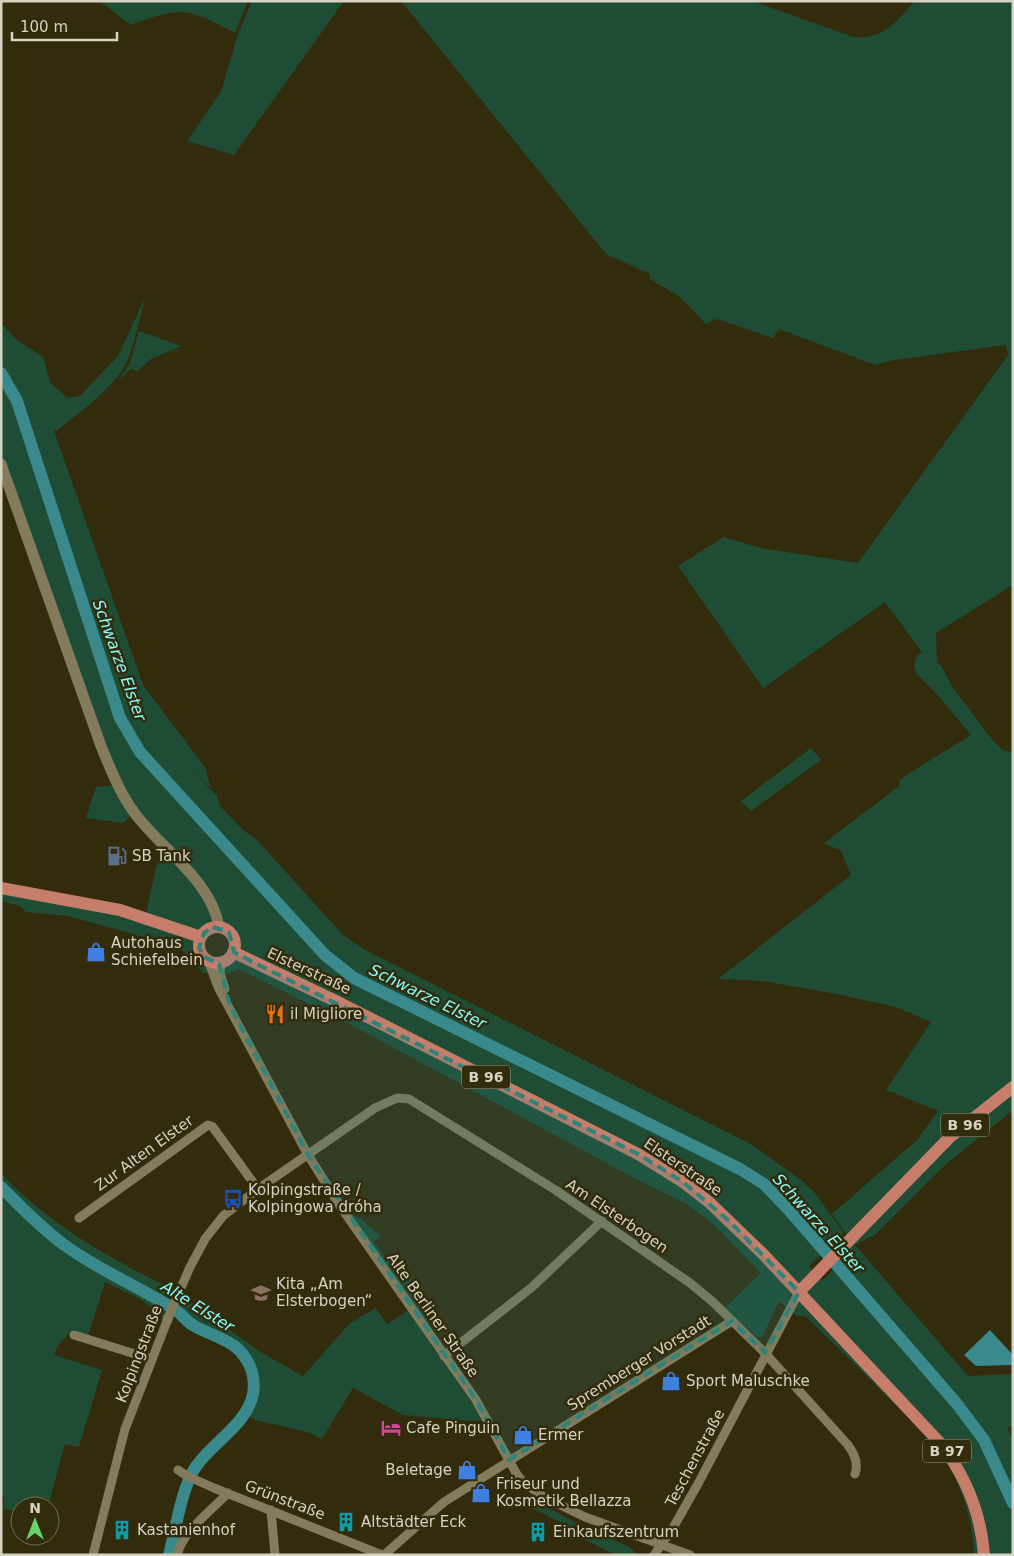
<svg xmlns="http://www.w3.org/2000/svg" width="1014" height="1556" viewBox="0 0 1014 1556" font-family="'DejaVu Sans',sans-serif">
<style>
.green{fill:#1f4c35;fill-rule:evenodd}
.water{fill:#3a8a8d}
.lines{fill:none;stroke-linecap:round;stroke-linejoin:round}
.river{stroke:#3a8a8d;stroke-width:12}
.minor{stroke:#837b5b;stroke-width:9}
.tertiary{stroke:#837b5b;stroke-width:10}
.secondary{stroke:#837b5b;stroke-width:11}
.primary{stroke:#c67d69;stroke-width:12}
.marked{fill:#2d847b;fill-opacity:0.2;stroke:#2d847b;stroke-width:4;stroke-dasharray:10 6;stroke-linejoin:round}
.labels{text-anchor:middle;stroke-width:5;stroke-linejoin:round;paint-order:stroke}
.shield{fill:#322b0c;stroke:#a6a18b;stroke-width:1}
.shield-label{font-size:14px;font-weight:bold;fill:#d7d3c2}
.poi-label{font-size:15px;fill:#d7d3c2;stroke:#322b0c;text-anchor:start}
.street-label{font-size:15px;fill:#d7d3c2;stroke:#322b0c}
.water-label{font-size:16px;font-style:italic;fill:#84fbff;stroke:#322b0c}
</style>
<rect width="100%" height="100%" fill="#322b0c"/>
<path class="green" d="M99,1h149l-13,32c-46,-25 -55,-27 -104,-8z
M252,1h92l-110,154 -47,-14 34,-49 17,-58z
M401,1h351l101,36c33,2 41,-14 62,-36h98v584l-77,48 1,30 4,2 11,21 40,54 11,10 10,2v334l-164,152 -17,-24 86,-75 20,-28 -52,-21 45,-68 -35,-15 -60,-13 -73,-13 -45,-2 133,-104 -10,-24 -17,-8 75,-57 1,-6 8,-6 63,-39 -35,-42 -20,-20 -2,-9 2,-7 6,-5 -37,-50 -122,86 -85,-122 46,-29 37,11 97,15 150,-208 -2,-10 -112,15 -19,5 -96,-36 -6,9 -56,-19 -11,5 -26,-27 -30,-18v-5l-44,-20z
M145,298c-5,21 -10,43 -18,63 -10,25 -49,53 -71,70l-3,-3 90,257 62,82 6,21 -21,-21 27,29 3,10 23,24 15,11 85,94 24,16 384,193 50,36 14,13 29,40 -35,33 14,14 28,-28 -7,-7 107,-107 62,-49v21l-68,55 -69,69 -21,11 113,131 45,-2v52l-6,2 6,11v116h-29l-1,-12v12h-9c-1,-29 -8,-55 -21,-81 -12,-25 -33,-45 -53,-65 -31,-31 -63,-62 -95,-93h-8l-18,-15 -16,35 -5,2 -33,-30 36,-35 -50,-51 -26,-19 -47,-23 -281,-152 -118,-59 -12,5 -24,-1 -24,-26 -111,-31 -42,-4 -6,-6 -19,-5v-13l92,16 52,13 16,-71 43,44 14,28c-3,-30 -43,-59 -62,-79 -10,-10 -19,-23 -27,-34l4,8 -10,10 -37,-5 10,-31 21,-2 -16,-39 -100,-282v-141l16,17 26,17 7,25 17,16 13,-2 38,-40zM213,927c30,-2 25,43 -4,34l2,7c-6,-15 -25,-31 2,-41zM266,968l169,82 227,117 47,34 90,91 10,-11 -9,11 12,13 -13,-12 -6,9 5,-10c-48,-54 -97,-100 -160,-137z
M139,331l42,15 -30,13 -14,12 -6,-2 -13,12 12,-18z
M811,748l10,12 -70,51 -10,-10z
M1,1173c50,54 113,87 178,120l-12,28 -25,-21 -37,-18 -18,57 -18,-6 -12,14 -3,8 48,15 -23,77 -14,-3 -17,62h-28v6l-17,-3 1,-12 -3,-1z
M343,1210l21,11 16,15 -6,6 30,40 7,-4c8,16 21,36 16,54z
M185,1299l77,54 41,23 47,-53 26,-15 11,16 22,-14 75,110 -13,1 -68,-6 -50,-27 -31,51 -15,-7 -52,-12 -7,-5c-3,-10 7,-24 6,-37 -4,-28 -29,-35 -49,-47 -9,-5 -17,-13 -25,-19z
M528,1498l49,25 -3,6 -47,-23 1,-3 -3,-1z
M586,1528l44,19 7,8h-21l-35,-17z"/>
<path class="water" d="M990,1330l23,25v10l-37,1 -12,-11z"/>
<g class="lines">
<path class="river" d="M1,373l16,28 103,317 20,34 185,203 29,23 386,191 24,15 25,26 168,194 27,36 29,63
M1,1187c20,20 39,40 62,57 35,26 77,43 114,67 5,4 9,9 14,13 15,10 34,13 47,25 12,12 18,28 15,45 -6,31 -42,49 -58,74 -14,22 -19,61 -26,87"/>
<path class="minor" d="M208,960l10,27 90,168 34,54 134,191 40,73 7,9 21,15 41,20 105,38
M221,961l-1,12 5,16
M79,1218l129,-93 4,1 46,63
M168,1318l22,-51 15,-28 18,-23 35,-27 117,-81 22,-10 12,1 148,92 133,92 23,19 52,51 83,92c6,8 11,18 7,29
M74,1335l77,24
M444,1356l87,-68 71,-67
M178,1470l9,6 27,12 168,67
M271,1510l4,45
M93,1555l32,-126 42,-108
M177,1555c6,-24 34,-44 51,-62
M384,1555l60,-53 288,-181
M654,1555l19,-27 26,-46 100,-190"/>
<path class="tertiary" d="M167,1321l1,-3"/>
<path class="secondary" d="M1,464l100,282c10,24 19,48 35,69 27,35 76,67 83,112"/>
<path class="primary" d="M1,888l119,22 81,27
M199 945a18 18 0 1 1 36 0a18 18 0 1 1-36 0Z
M233,952l109,52 296,150 45,28 26,20 55,53 177,189c25,33 40,69 43,111
M799,1292l151,-155 63,-50"/>
</g>
<path class="marked" d="M213,927l16,5 5,20 7,4 397,198 45,28 45,38 71,72 -34,61 -33,-32 -223,139 -33,-60 -168,-245 -78,-149 -11,-42 -15,-7 -5,-9 5,-15z"/>
<defs>
<symbol id="fuel-bare" viewBox="-9 -9 18 18"><path d="M-5.5-6h7V0h2V4h1.3V-2.5L3-4.5l.8-.8L6-3V5H2.5V1h-1V6h-7ZM-4.2-4.7v3.2H.2V-4.7Z" fill="#5c6f8a" stroke="#322b0c" stroke-width="2.5" paint-order="stroke"/></symbol>
<symbol id="shop-bare" viewBox="-9 -9 18 18"><path d="M-5-2.5h2.3a2.7 3.5 0 0 1 5.4 0H5L5.5 6h-11ZM-1.5-2.5h3a1.5 2.3 0 0 0-3 0Z" fill="#3f7fe0" stroke="#322b0c" stroke-width="2.5" paint-order="stroke"/></symbol>
<symbol id="restaurant-bare" viewBox="-9 -9 18 18"><path d="M-5-6h1v4h1v-4h1v4h1v-4h1v5L-1.5 .5V6h-2V.5L-5-1ZM5-6V6H3V1.5H1.5Q1.5-4 5-6Z" fill="#e8710a" stroke="#322b0c" stroke-width="2.5" paint-order="stroke"/></symbol>
<symbol id="bus-bare" viewBox="-9 -9 18 18"><path d="M-5-6H5V4H4V6H2V4H-2V6H-4V4H-5ZM-3.5-4V0h7V-4ZM-3.5 1.2v1.5H-2V1.2ZM2 1.2v1.5H3.5V1.2Z" fill="#1a4fb4" stroke="#322b0c" stroke-width="2.5" paint-order="stroke"/></symbol>
<symbol id="school-bare" viewBox="-9 -9 18 18"><path d="M0-5L7-2L0 1L-7-2ZM-4 1L0 2.5L4 1V4Q0 6-4 4Z" fill="#8d6e63" stroke="#322b0c" stroke-width="2.5" paint-order="stroke"/></symbol>
<symbol id="hotel-bare" viewBox="-9 -9 18 18"><path d="M-6-4.5h1.5V1H6V5H4.5V3h-9V5H-6ZM-4 0a1.8 1.8 0 1 1 3.6 0ZM.5 0V-2.5h3Q6-2.5 6 0Z" fill="#d1479c" stroke="#322b0c" stroke-width="2.5" paint-order="stroke"/></symbol>
<symbol id="building-bare" viewBox="-9 -9 18 18"><path d="M-4-6H4V6H1V3H-1V6H-4ZM-2.5-4.3h1.7v1.8h-1.7ZM.8-4.3h1.7v1.8H.8ZM-2.5-1h1.7V.8h-1.7ZM.8-1h1.7V.8H.8Z" fill="#0f9aa8" stroke="#322b0c" stroke-width="2.5" paint-order="stroke"/></symbol>
</defs>
<g fill-rule="evenodd">
<use href="#fuel-bare" x="103" y="842" width="28" height="28"/>
<use href="#shop-bare" x="82" y="938" width="28" height="28"/>
<use href="#restaurant-bare" x="261" y="1000" width="28" height="28"/>
<use href="#bus-bare" x="219" y="1185" width="28" height="28"/>
<use href="#school-bare" x="247" y="1279" width="28" height="28"/>
<use href="#shop-bare" x="657" y="1367" width="28" height="28"/>
<use href="#hotel-bare" x="377" y="1414" width="28" height="28"/>
<use href="#shop-bare" x="509" y="1421" width="28" height="28"/>
<use href="#shop-bare" x="453" y="1456" width="28" height="28"/>
<use href="#shop-bare" x="467" y="1479" width="28" height="28"/>
<use href="#building-bare" x="332" y="1508" width="28" height="28"/>
<use href="#building-bare" x="108" y="1516" width="28" height="28"/>
<use href="#building-bare" x="524" y="1518" width="28" height="28"/>
</g>
<g class="labels">
<g class="shield">
<rect x="462" y="1065.5" width="48" height="23" rx="4"/>
<rect x="941" y="1113.5" width="48" height="23" rx="4"/>
<rect x="923" y="1439.5" width="48" height="23" rx="4"/>
</g>
<g class="shield-label">
<text x="486" y="1082">B 96</text>
<text x="965" y="1130">B 96</text>
<text x="947" y="1456">B 97</text>
</g>
<g class="poi-label">
<text x="132" y="861">SB Tank</text>
<text x="111" y="948">Autohaus<tspan x="111" dy="17">Schiefelbein</tspan></text>
<text x="290" y="1019">il Migliore</text>
<text x="248" y="1195">Kolpingstraße /<tspan x="248" dy="17">Kolpingowa dróha</tspan></text>
<text x="276" y="1289">Kita „Am<tspan x="276" dy="17">Elsterbogen“</tspan></text>
<text x="686" y="1386">Sport Maluschke</text>
<text x="406" y="1433">Cafe Pinguin</text>
<text x="538" y="1440">Ermer</text>
<text x="452" y="1475" text-anchor="end">Beletage</text>
<text x="496" y="1489">Friseur und<tspan x="496" dy="17">Kosmetik Bellazza</tspan></text>
<text x="361" y="1527">Altstädter Eck</text>
<text x="137" y="1535">Kastanienhof</text>
<text x="553" y="1537">Einkaufszentrum</text>
</g>
<g class="street-label">
<text transform="translate(309 971) rotate(25)" y="5">Elsterstraße</text>
<text transform="translate(144 1153) rotate(-36)" y="5">Zur Alten Elster</text>
<text transform="translate(683 1167) rotate(34)" y="5">Elsterstraße</text>
<text transform="translate(617 1216) rotate(34)" y="5">Am Elsterbogen</text>
<text transform="translate(433 1315) rotate(55)" y="5">Alte Berliner Straße</text>
<text transform="translate(139 1354) rotate(-69)" y="5">Kolpingstraße</text>
<text transform="translate(639 1363) rotate(-32)" y="5">Spremberger Vorstadt</text>
<text transform="translate(695 1458) rotate(-62)" y="5">Teschenstraße</text>
<text transform="translate(285 1500) rotate(21)" y="5">Grünstraße</text>
</g>
<g class="water-label">
<text transform="translate(120 660) rotate(70)" y="6">Schwarze Elster</text>
<text transform="translate(428 996) rotate(26)" y="6">Schwarze Elster</text>
<text transform="translate(819 1223) rotate(48)" y="6">Schwarze Elster</text>
<text transform="translate(198 1306) rotate(32)" y="6">Alte Elster</text>
</g>
</g>
<rect width="1014" height="1556" fill="none" stroke="#d7d3c2" stroke-width="5"/>
<g transform="translate(35 1521)"><circle r="24" fill="#322b0c" stroke="#746e55"/>
<path d="M0-4L9 19L0 12L-9 19Z" fill="#64d468"/>
<text y="-8" font-size="14" font-weight="bold" text-anchor="middle" fill="#d7d3c2">N</text>
</g>
<path d="M12 32v8h105v-8" fill="none" stroke="#d7d3c2" stroke-width="2.5"/>
<text x="20" y="32" font-size="15" fill="#d7d3c2" stroke="#322b0c" stroke-width="4" paint-order="stroke">100 m</text>
</svg>
